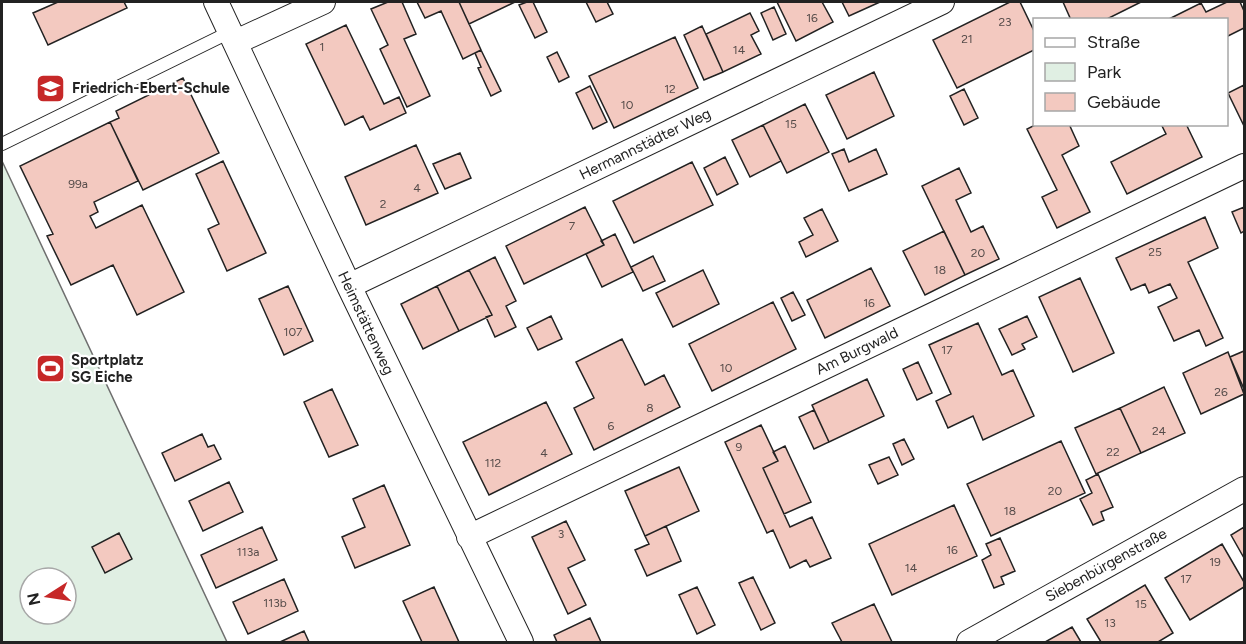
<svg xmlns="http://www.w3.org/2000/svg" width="1246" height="644" viewBox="0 0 1246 644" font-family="Figtree,sans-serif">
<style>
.green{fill:#e0efe3;stroke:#6f6f6f;stroke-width:1.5;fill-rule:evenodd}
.building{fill:#f3c9c0;stroke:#222;stroke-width:1.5}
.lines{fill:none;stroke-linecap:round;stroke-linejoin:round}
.lane-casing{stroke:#222;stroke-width:14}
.street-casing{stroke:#222;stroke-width:26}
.lane{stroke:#fff;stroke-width:12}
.street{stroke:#fff;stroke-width:24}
.labels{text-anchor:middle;stroke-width:4.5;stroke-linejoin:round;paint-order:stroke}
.number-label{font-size:12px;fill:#564c4a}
.poi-label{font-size:15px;font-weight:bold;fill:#222;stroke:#fff;text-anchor:start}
.street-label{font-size:15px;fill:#222;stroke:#fff}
</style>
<rect width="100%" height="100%" fill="#fff"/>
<path class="green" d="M2,161l225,481h-225zM30,578h36v36h-36z"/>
<path class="building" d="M58,2h66l3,6 -79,37 -15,-32z
M388,2h14l14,32 -12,5 26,57 -23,11 -27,-58 8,-4 -17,-36z
M417,2h42l22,48 -18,9 -22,-48 -16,7z
M459,2h56l-46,22z
M527,2h6l14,30 -12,6 -16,-33z
M586,2h21l6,12 -17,8z
M777,2h45l11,20 -37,19z
M842,2h38l-31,14z
M1010,2h10l14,29v19l-77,38 -24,-48z
M1063,2h78l-36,18h-34z
M1227,2h13l4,9v17l-18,9v-17h-59l34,-17 5,9z
M774,7l12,27 -13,6 -12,-27z
M750,13l9,18 -8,4 10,19 -38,18 -17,-38z
M346,25l38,79 15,-7 7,16 -36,17 -7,-14 -18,9 -39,-81z
M702,26l21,46 -19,8 -20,-45z
M675,37l23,51 -84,40 -25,-52z
M481,50l20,41 -10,5 -13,-28 3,-1 -6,-14z
M557,52l12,25 -10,5 -12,-25z
M874,72l20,44 -47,23 -21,-44z
M183,78l36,75 -76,37 -33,-68 9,-4 -3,-7z
M1244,85v41l-16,-33z
M590,86l17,36 -14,7 -17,-36z
M964,89l14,29 -14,7 -14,-29z
M805,104l24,48 -42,21 -24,-48z
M110,122l28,59 -44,21 4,10 -8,4 6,12 46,-23 42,87 -47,23 -24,-50 -42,20 -24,-49 6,-2 -33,-68z
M1037,124h32l10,22 -17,9 28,57 -33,16 -15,-31 15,-7 -30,-61z
M1161,124h25l16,33 -75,37 -16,-32 55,-28z
M763,125l18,36 -31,16 -18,-37z
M416,145l22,48 -72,32 -21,-48z
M844,149l5,13 27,-13 11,25 -38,17 -17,-37z
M460,153l11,25 -26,11 -12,-25z
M725,157l13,27 -21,11 -13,-27z
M223,161l43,92 -39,18 -19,-42 11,-5 -23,-50z
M692,162l21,43 -79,38 -21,-42z
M959,168l12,25 -15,7 15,32 12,-6 16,33 -34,16 -43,-89z
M585,207l19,38 -80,39 -18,-38z
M1244,207v24l-3,2 -9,-21z
M822,209l16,32 -32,16 -7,-15 14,-7 -9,-17z
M1205,217l13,31 -30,14 35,76 -17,8 -7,-16 -25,11 -16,-34 19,-9 -7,-14 -21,9 -4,-9 -14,6 -15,-32z
M944,231l21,44 -40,20 -22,-44z
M615,234l18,38 -31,15 -16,-33 18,-9 -3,-4z
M653,256l12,25 -22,10 -12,-24z
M495,257l21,44 -10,5 10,21 -21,10 -9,-20 6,-2 -23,-45z
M871,268l19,38 -65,32 -18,-38z
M469,270l23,45 -33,16 -22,-45z
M703,270l16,34 -46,23 -17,-34z
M1080,278l34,75 -41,19 -34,-75z
M288,286l25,55 -29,14 -25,-56z
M437,286l22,45 -36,18 -22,-45z
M793,292l12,23 -13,6 -11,-23z
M773,302l23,47 -84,42 -23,-47z
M551,316l11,23 -24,11 -11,-22z
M1027,316l10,21 -15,7 3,5 -13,6 -13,-26z
M978,323l24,52 11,-5 21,46 -51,24 -10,-24 -25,12 -12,-27 15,-7 -22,-49z
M622,339l23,46 19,-10 16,32 -86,43 -20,-42 20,-10 -18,-36z
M1244,351v38l-14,-32z
M1228,352l16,42 -43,20 -18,-41z
M918,362l14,31 -15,7 -14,-31z
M867,379l17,37 -55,26 -17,-37z
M1164,387l21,46 -44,20 -21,-45z
M332,389l26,56 -29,12 -25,-55z
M546,402l26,52 -83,41 -26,-53z
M1120,408l21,45 -45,21 -21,-46z
M814,410l15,32 -15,7 -15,-32z
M761,425l17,36 -15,7 27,59 22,-10 19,41 -21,9 -4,-7 -16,8 -17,-38 -6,3 -42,-91z
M202,434l6,13 6,-2 7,14 -46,22 -13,-28z
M904,439l10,20 -12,6 -9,-21z
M1061,441l24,52 -94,43 -24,-52z
M785,446l26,56 -27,12 -21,-46 15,-7 -5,-9z
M889,457l9,18 -20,9 -9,-19z
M679,467l20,44 -54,25 -20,-45z
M1098,474l15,33 -12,5 3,8 -11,5 -13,-26 12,-6 -6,-13z
M229,482l14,30 -40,19 -14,-30z
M384,485l26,60 -55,23 -13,-31 23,-10 -12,-28z
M954,505l23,51 -85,39 -23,-51z
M566,521l19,39 -17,8 18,37 -18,9 -36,-77z
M666,526l15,35 -34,15 -12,-26 14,-6 -4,-8z
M262,527l15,33 -61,28 -15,-33z
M1244,527v31l-13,-23z
M119,533l13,26 -27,14 -13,-26z
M1000,538l15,33 -14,6 3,7 -10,4 -12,-28 9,-5 -5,-11z
M1222,544l22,38v5l-54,33 -25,-42z
M753,577l22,46 -14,7 -22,-47z
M284,579l14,32 -50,23 -15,-32z
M1145,585l28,48 -15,9h-57l-14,-23z
M434,587l25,55h-37l-19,-41z
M697,587l18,38 -18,9 -18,-39z
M874,604l18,38h-50l-10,-19z
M590,618l11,24h-44l-3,-7z
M1072,627l9,15h-36z
M304,631l5,11h-29z"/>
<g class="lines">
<defs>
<path id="lane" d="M2,144l228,-112"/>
<path id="street" d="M216,2l133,284 172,356
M236,42l87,-40
M349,286l593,-284
M469,537l775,-371
M969,642l275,-153"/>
</defs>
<use href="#lane" class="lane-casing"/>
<use href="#street" class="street-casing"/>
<use href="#lane" class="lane"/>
<use href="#street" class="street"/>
</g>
<defs>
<symbol id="school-square" viewBox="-11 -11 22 22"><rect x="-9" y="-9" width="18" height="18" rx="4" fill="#c62828" stroke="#fff"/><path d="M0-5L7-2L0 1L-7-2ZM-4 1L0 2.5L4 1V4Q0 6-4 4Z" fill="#fff"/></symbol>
<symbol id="stadium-square" viewBox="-11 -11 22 22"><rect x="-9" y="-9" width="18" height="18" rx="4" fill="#c62828" stroke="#fff"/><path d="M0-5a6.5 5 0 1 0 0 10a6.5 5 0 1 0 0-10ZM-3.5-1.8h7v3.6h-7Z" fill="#fff"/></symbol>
</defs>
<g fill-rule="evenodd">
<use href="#school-square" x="34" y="72" width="33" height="33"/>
<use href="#stadium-square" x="34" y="352" width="33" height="33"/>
</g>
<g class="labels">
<g class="number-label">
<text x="812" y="22">16</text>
<text x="1005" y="26">23</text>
<text x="967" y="43">21</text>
<text x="322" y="51">1</text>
<text x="739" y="54">14</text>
<text x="670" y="93">12</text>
<text x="627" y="109">10</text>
<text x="791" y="128">15</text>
<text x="78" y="188">99a</text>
<text x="417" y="192">4</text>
<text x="383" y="208">2</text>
<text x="572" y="230">7</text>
<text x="1155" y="256">25</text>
<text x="978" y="257">20</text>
<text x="940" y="274">18</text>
<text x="869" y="307">16</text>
<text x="293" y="336">107</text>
<text x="947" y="354">17</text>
<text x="726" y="372">10</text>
<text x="1221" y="396">26</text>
<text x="650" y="412">8</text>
<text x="611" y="430">6</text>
<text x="1159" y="435">24</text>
<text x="739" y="451">9</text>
<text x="1113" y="456">22</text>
<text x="544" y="457">4</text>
<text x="493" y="467">112</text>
<text x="1055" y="495">20</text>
<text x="1010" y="515">18</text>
<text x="561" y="538">3</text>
<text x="952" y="554">16</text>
<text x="248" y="556">113a</text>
<text x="1215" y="566">19</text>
<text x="911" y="572">14</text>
<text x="1186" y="583">17</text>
<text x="275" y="607">113b</text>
<text x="1141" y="608">15</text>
<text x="1110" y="627">13</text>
</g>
<g class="poi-label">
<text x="72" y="93">Friedrich-Ebert-Schule</text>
<text x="71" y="365">Sportplatz<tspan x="71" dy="17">SG Eiche</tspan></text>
</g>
<g class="street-label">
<text transform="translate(645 144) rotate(-26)" y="5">Hermannstädter Weg</text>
<text transform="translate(366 323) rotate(65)" y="5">Heimstättenweg</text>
<text transform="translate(857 351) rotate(-26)" y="5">Am Burgwald</text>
<text transform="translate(1106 565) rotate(-29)" y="5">Siebenbürgenstraße</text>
</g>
</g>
<rect width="1246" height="644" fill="none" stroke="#222222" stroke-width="6"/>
<rect x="1033" y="18" width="195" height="108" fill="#ffffff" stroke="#a7a7a7" stroke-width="1.5"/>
<rect x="1045" y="38" width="30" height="9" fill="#ffffff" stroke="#a7a7a7" stroke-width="1.5"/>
<text x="1087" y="48" font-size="18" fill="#222222">Straße</text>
<rect x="1045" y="63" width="30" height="18" fill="#e0efe3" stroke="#a7a7a7" stroke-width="1.5"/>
<text x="1087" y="78" font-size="18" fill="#222222">Park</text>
<rect x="1045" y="93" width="30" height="18" fill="#f3c9c0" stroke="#a7a7a7" stroke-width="1.5"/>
<text x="1087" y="108" font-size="18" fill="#222222">Gebäude</text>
<g transform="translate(48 596) rotate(258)"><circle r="28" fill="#ffffff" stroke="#a7a7a7" stroke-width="1.5"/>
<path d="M0-4.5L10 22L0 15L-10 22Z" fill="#c62828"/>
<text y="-9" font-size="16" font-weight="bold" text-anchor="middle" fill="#222222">N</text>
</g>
</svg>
